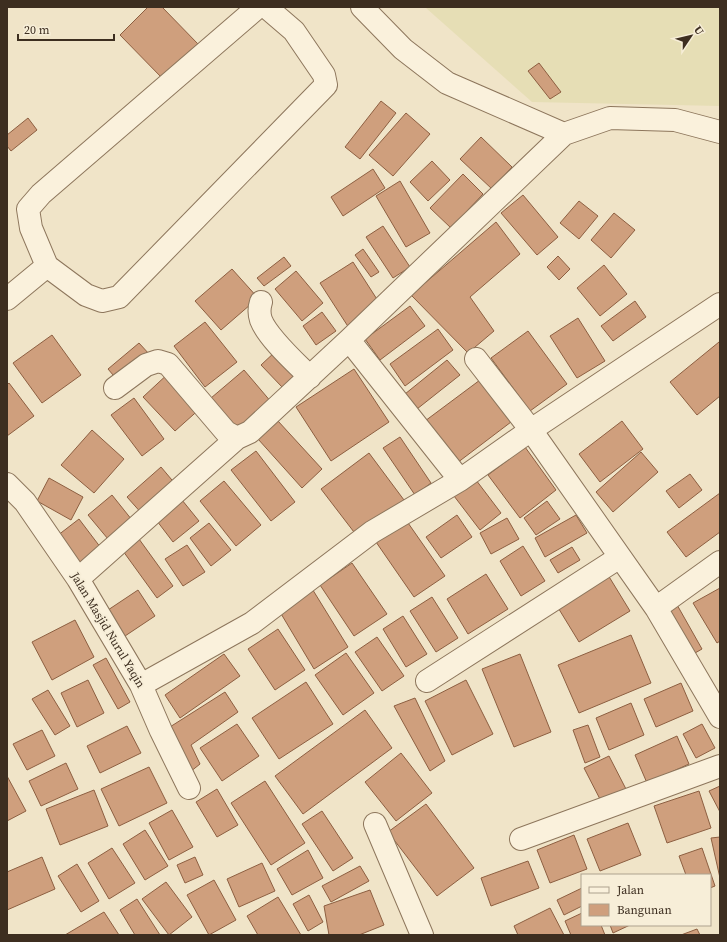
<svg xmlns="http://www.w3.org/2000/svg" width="727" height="942" viewBox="0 0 727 942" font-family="'Source Serif 4',serif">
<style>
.farmland{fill:#e6deb5}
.building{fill:#cf9f7d;stroke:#8d5f41}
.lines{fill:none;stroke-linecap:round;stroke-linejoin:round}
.street-casing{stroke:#8d765c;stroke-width:24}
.street{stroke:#faf1dc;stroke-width:22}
.labels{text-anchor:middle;stroke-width:4;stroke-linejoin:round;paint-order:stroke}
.street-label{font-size:12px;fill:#3d2e20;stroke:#f7eed8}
</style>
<rect width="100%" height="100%" fill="#f0e4c8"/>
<path class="farmland" d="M427,7h293v99l-188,-4 -106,-94z"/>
<path class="building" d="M148,7h14l36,37 -35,35 -43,-44z
M539,63l22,29 -11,7 -22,-28z
M381,101l15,12 -36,46 -15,-12z
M406,113l24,21 -37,42 -24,-21z
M28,118l9,12 -26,21 -4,-5v-11z
M481,137l31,30 -20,22 -32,-30z
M432,161l18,19 -22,21 -18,-19z
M373,169l12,19 -42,28 -12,-19z
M463,174l20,20 -32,34 -21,-20z
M400,181l30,52 -24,14 -30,-51z
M523,195l35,42 -21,18 -36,-42z
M579,201l19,15 -19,23 -19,-16z
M614,213l21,17 -24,28 -20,-18z
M496,222l24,32 -50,43 24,34 -26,22 -57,-58z
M383,226l27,41 -17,11 -27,-41z
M363,249l16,23 -8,5 -16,-22z
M558,256l12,13 -11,11 -12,-13z
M284,257l7,9 -27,20 -7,-8z
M353,262l29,45 -33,21 -29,-45z
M604,265l23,29 -27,22 -23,-28z
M232,269l26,29 -37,32 -26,-29z
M296,271l27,32 -21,18 -27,-32z
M635,301l11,16 -33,24 -12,-15z
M410,306l15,20 -45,34 -15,-21z
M322,312l14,19 -20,14 -13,-19z
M578,318l27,43 -28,17 -27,-42z
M205,322l32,40 -32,25 -31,-41z
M438,329l15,21 -48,36 -15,-22z
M528,331l39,53 -37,27 -39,-53z
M52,335l29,40 -39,28 -29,-40z
M719,342l1,2v52l-23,19 -27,-33z
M139,343l11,12 -31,27 -11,-13z
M276,351l21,22 -15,14 -21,-22z
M447,360l13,15 -43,34 -12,-15z
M354,369l35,53 -58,39 -35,-54z
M244,370l28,33 -33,28 -28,-33z
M171,371l32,35 -28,25 -32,-34z
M480,380l31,42 -54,41 -32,-42z
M9,383l25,33 -27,20v-51z
M134,398l30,41 -22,17 -31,-41z
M278,421l44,48 -20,19 -44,-49z
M622,421l21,28 -43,33 -21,-28z
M92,430l32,29 -30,34 -33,-28z
M400,437l31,46 -16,12 -32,-47z
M525,447l31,43 -36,28 -32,-43z
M256,451l39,51 -24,19 -40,-51z
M641,452l17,20 -45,40 -17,-20z
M369,453l35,47 -47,36 -36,-47z
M161,467l16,19 -33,30 -17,-19z
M690,474l12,16 -23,18 -13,-17z
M49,478l34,19 -12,23 -34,-19z
M476,480l25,33 -21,17 -26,-34z
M224,481l37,44 -25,21 -36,-45z
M720,493v39l-34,25 -19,-25z
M112,495l24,30 -23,20 -25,-30z
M182,500l17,21 -26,21 -16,-21z
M547,501l13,18 -24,16 -12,-17z
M457,515l15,22 -31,21 -15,-21z
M576,515l11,18 -42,24 -10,-19z
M507,518l12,21 -28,15 -11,-21z
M79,519l25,33 -22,15 -29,-28z
M406,520l39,56 -31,21 -38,-55z
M209,523l22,27 -20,16 -21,-28z
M139,539l34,47 -16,12 -34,-47z
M187,545l18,27 -22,14 -18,-27z
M523,546l22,35 -24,15 -21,-35z
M572,547l8,13 -22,13 -8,-13z
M352,563l35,51 -33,22 -34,-51z
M486,574l22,35 -40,25 -21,-35z
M608,575l22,36 -51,31 -22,-36z
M311,587l37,60 -34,22 -37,-62z
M720,588v53l-3,2 -24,-40z
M138,590l17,26 -33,22 -17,-26z
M432,597l26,41 -22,14 -26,-41z
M676,603l26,46 -14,8 -26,-45z
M403,616l24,38 -21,13 -23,-38z
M75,620l19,37 -42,23 -20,-38z
M278,629l27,41 -30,20 -27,-41z
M631,635l20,48 -72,30 -21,-48z
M377,637l27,39 -22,15 -27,-39z
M346,653l28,40 -31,22 -28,-40z
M224,654l16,22 -60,42 -15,-23z
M520,654l31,78 -37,15 -32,-78z
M106,658l24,44 -12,7 -25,-44z
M88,680l16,33 -27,14 -16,-34z
M466,680l27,54 -41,21 -27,-54z
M306,682l27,42 -54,35 -27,-41z
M681,683l12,28 -37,16 -12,-28z
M48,690l22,36 -15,9 -23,-36z
M225,692l13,20 -47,33 9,19 -15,12 -23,-44z
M415,698l30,63 -15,10 -36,-65z
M631,703l13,32 -35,15 -13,-32z
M365,710l27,38 -89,66 -28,-38z
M237,724l22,32 -37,25 -22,-33z
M702,724l13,24 -19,10 -13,-24z
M588,725l12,32 -15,6 -12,-33z
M127,726l14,27 -41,20 -13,-27z
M42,730l13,26 -28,14 -14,-26z
M677,736l12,28 -42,19 -12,-28z
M401,753l31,40 -36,28 -31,-39z
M609,756l18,35 -25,12 -18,-35z
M66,763l12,26 -37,17 -12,-25z
M149,767l18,36 -48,23 -18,-37z
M7,776l19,35 -19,10z
M265,781l40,62 -34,22 -40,-62z
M720,786v26l-11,-21z
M217,789l21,36 -21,12 -21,-35z
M94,790l14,36 -48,19 -14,-36z
M699,791l12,37 -44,15 -13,-37z
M426,804l48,64 -37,28 -49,-64z
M172,810l21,37 -24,13 -20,-37z
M322,811l31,47 -20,13 -31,-47z
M628,823l13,32 -41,16 -13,-32z
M145,830l23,36 -23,14 -22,-36z
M574,835l13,34 -37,14 -13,-33z
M720,837v41l-9,-40z
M112,848l23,35 -26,16 -21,-36z
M702,848l13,38 -5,2v-13h-24l-7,-19z
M308,850l15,28 -31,17 -15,-26z
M42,857l13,32 -48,21v-38z
M195,857l8,18 -18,8 -8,-18z
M528,861l11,27 -48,18 -10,-28z
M262,863l13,28 -36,16 -12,-28z
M77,864l22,37 -18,11 -23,-36z
M360,866l9,15 -38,21 -9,-16z
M214,880l22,40 -27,15 -22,-40z
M166,882l26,35 -23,18 -27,-36z
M582,888v18l-18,9 -7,-15z
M370,890l14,35 -25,10h-30l-5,-29z
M309,895l14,27 -15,9 -15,-27z
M278,897l23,38h-43l-11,-19z
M137,899l23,36h-25l-15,-25z
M550,908l14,27h-46l-4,-9z
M104,912l15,23h-54z
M582,913v12h19l4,10h-34l-6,-14z
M610,925h20l-17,8z
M697,929l3,6h-19z"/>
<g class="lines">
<defs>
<path id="street" d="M362,7l41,42 44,34 117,51
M47,266l-16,-38 -3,-19 13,-15 217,-187
M7,299l40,-33 39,29 16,6 17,-4 207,-212 -2,-10 -30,-44 -28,-24
M261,302c-2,6 -2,12 0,18 7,18 35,43 49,57
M349,340l111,140
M476,359l55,71 125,178 64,109
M115,388l31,-23 12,-4 10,3 58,68 11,6 13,-6 99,-92 215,-206 46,-16 65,2 45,12
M7,484l18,18 53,77 63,106 20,46 28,57
M78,579l159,-141
M656,608l64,-46
M427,681l193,-124
M141,685l111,-62 120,-91 88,-52 71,-50 189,-126
M375,824l47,111
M521,839l199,-73"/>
</defs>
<use href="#street" class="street-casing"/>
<use href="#street" class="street"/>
</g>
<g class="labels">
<g class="street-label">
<text transform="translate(108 630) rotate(59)" y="4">Jalan Masjid Nurul Yaqin</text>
</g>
</g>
<rect width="727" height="942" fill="none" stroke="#3d2e20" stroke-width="16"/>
<rect x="581" y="874" width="130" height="52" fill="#f7eed8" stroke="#ada18e"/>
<rect x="589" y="887" width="20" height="6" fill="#faf1dc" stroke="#ada18e"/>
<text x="617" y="894" font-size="12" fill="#3d2e20">Jalan</text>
<rect x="589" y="904" width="20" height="12" fill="#cf9f7d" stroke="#ada18e"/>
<text x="617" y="914" font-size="12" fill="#3d2e20">Bangunan</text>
<g transform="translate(691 36) rotate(55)" stroke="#f7eed8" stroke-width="3" paint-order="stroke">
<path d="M0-3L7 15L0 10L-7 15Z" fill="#3d2e20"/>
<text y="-6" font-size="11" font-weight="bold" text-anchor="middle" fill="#3d2e20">U</text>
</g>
<path d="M18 34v6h96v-6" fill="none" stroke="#3d2e20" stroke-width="2"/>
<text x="24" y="34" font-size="12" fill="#3d2e20" stroke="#f7eed8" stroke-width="3" paint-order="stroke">20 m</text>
</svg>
